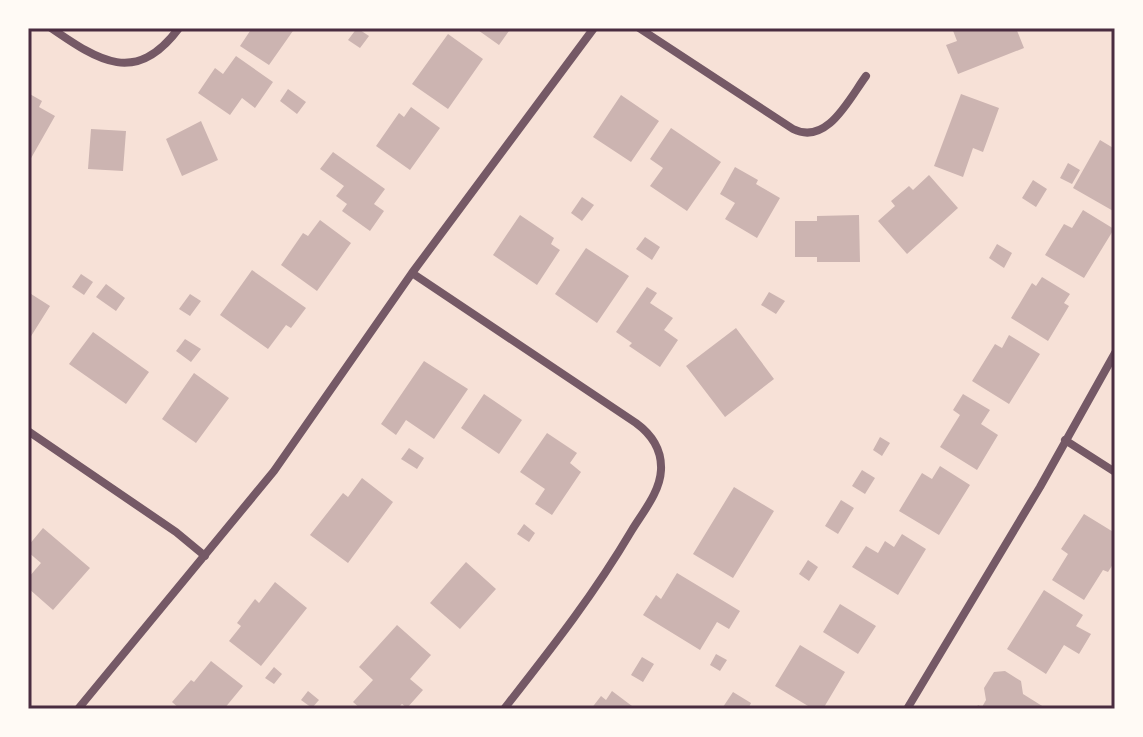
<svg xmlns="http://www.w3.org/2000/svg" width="1143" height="737" viewBox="0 0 1143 737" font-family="'Fira Sans Condensed',sans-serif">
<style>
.building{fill:#ccb4b1}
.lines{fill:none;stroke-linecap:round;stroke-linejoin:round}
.minor{stroke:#755966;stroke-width:8}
.neatline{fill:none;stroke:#4a2c40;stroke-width:3}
</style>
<rect width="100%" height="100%" fill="#f7e1d7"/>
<path class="building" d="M252,28h43l-26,37 -29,-19z
M357,28l12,8 -9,12 -12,-8z
M475,28h36l-12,17z
M952,28h64l8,20 -66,26 -12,-29 11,-4z
M448,34l35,25 -35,50 -36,-25z
M236,56l37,26 -18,26 -13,-10 -12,17 -32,-22 17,-25 8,6z
M288,89l18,13 -9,12 -17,-13z
M28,93l14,8 -3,6 16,9 -25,44 -2,-1z
M961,94l38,14 -16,44 -10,-4 -10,29 -29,-11z
M621,95l38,26 -28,41 -38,-25z
M411,107l29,21 -30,42 -34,-24 23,-33 5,4z
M201,121l17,39 -36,16 -16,-37z
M671,128l50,34 -34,49 -37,-25 13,-18 -13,-9z
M91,129l35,2 -3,40 -35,-2z
M1100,140l15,9v63l-42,-24z
M333,152l52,37 -11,15 10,7 -14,20 -28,-20 5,-7 -11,-8 8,-10 -24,-17z
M1068,163l12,7 -8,14 -12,-6z
M735,167l23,13 -2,4 24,14 -23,40 -32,-19 10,-16 -15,-9z
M929,175l29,33 -51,46 -29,-33 17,-15 -4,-5 18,-15 4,4z
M1033,180l14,9 -11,18 -14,-9z
M582,197l12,8 -12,16 -11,-8z
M1083,210l31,19 -30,49 -39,-23 19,-31 8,4z
M520,215l34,23 -3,6 9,6 -23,35 -44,-30z
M859,215l1,47h-43v-5h-22v-36h22v-5z
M320,220l31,23 -34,48 -36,-26 22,-32 5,3z
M645,237l15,10 -8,13 -16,-11z
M997,244l15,9 -8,15 -15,-10z
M586,248l43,28 -32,47 -42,-29z
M252,270l54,38 -15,20 -5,-3 -18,24 -48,-34z
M81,274l12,8 -9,13 -12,-8z
M1042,277l28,17 -6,9 5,3 -21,35 -37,-23 21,-35 4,3z
M106,284l19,14 -9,13 -20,-14z
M647,287l10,6 -7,10 23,15 -9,12 14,10 -18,27 -31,-21 3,-3 -16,-11z
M28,292l22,14 -22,35z
M769,292l16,9 -9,13 -15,-9z
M190,294l11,7 -11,15 -11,-7z
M736,328l38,51 -49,38 -39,-51z
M93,332l56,40 -23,32 -57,-40z
M1009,335l31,19 -31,50 -37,-23 23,-37 7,4z
M185,339l16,10 -10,13 -15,-11z
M424,361l44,28 -34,50 -28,-19 -10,15 -15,-11z
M194,373l35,25 -33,45 -34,-24z
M484,394l38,26 -23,34 -38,-26z
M963,394l27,16 -9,14 17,11 -21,35 -37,-23 20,-32 -7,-5z
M547,433l30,20 -7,10 11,9 -29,43 -17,-11 10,-15 -25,-17z
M880,437l10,6 -8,13 -9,-6z
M409,448l15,10 -7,11 -16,-10z
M940,466l30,19 -31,50 -40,-24 23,-38 10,6z
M862,470l13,8 -10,16 -13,-8z
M362,478l31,24 -45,61 -38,-28 33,-42 5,4z
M734,487l40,24 -41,67 -40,-24z
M841,500l13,8 -16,26 -13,-8z
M1084,514l31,19v28l-7,11 -5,-2 -19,30 -32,-20 16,-26 -7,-5z
M524,524l11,9 -6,9 -12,-8z
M43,528l47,40 -37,42 -25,-22v-10l13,-15 -13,-11v-6z
M902,534l24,15 -28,46 -46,-28 14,-21 12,7 7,-12 9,6z
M808,560l10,7 -9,14 -10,-7z
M466,562l30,27 -36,40 -30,-26z
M677,573l63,38 -11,18 -12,-7 -17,28 -57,-35 13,-20 5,4z
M275,582l32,26 -46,58 -32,-25 12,-15 -4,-3 18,-24 4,4z
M1044,590l39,25 -7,11 15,8 -12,20 -15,-9 -18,29 -39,-25z
M840,604l36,22 -18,28 -35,-22z
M397,625l34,30 -21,24 13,11 -16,18 -5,-4 -5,5h-36l-8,-7 20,-22 -14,-13z
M800,645l45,27 -22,37h-10l-38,-23z
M716,654l11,6 -7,11 -10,-6z
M642,657l12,7 -11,18 -12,-7z
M211,661l32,25 -19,23h-44l-8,-7 19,-22 3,2z
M274,667l8,7 -8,10 -9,-6z
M1005,671l16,10 2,13 24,15h-71l2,-4 4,2 4,-7 -2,-12 10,-16z
M308,691l11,9 -7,8 -11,-8z
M612,691l24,18h-45l10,-13 5,4z
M733,692l18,11 -3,6 -25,-2z"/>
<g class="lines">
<path class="minor" d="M51,28c48,33 85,58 128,0
M639,28l154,101c34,17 56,-30 73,-53
M412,273l224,150c15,11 26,27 25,47 -1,22 -18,42 -29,60 -39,66 -81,119 -128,179
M28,431l148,101 29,24
M1065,440l50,32
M78,709l196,-238 138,-198 182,-245
M907,709l133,-222 75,-134"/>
</g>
<rect width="1143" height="737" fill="none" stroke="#fffaf5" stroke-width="60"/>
<rect x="30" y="30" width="1083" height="677" class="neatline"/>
</svg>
